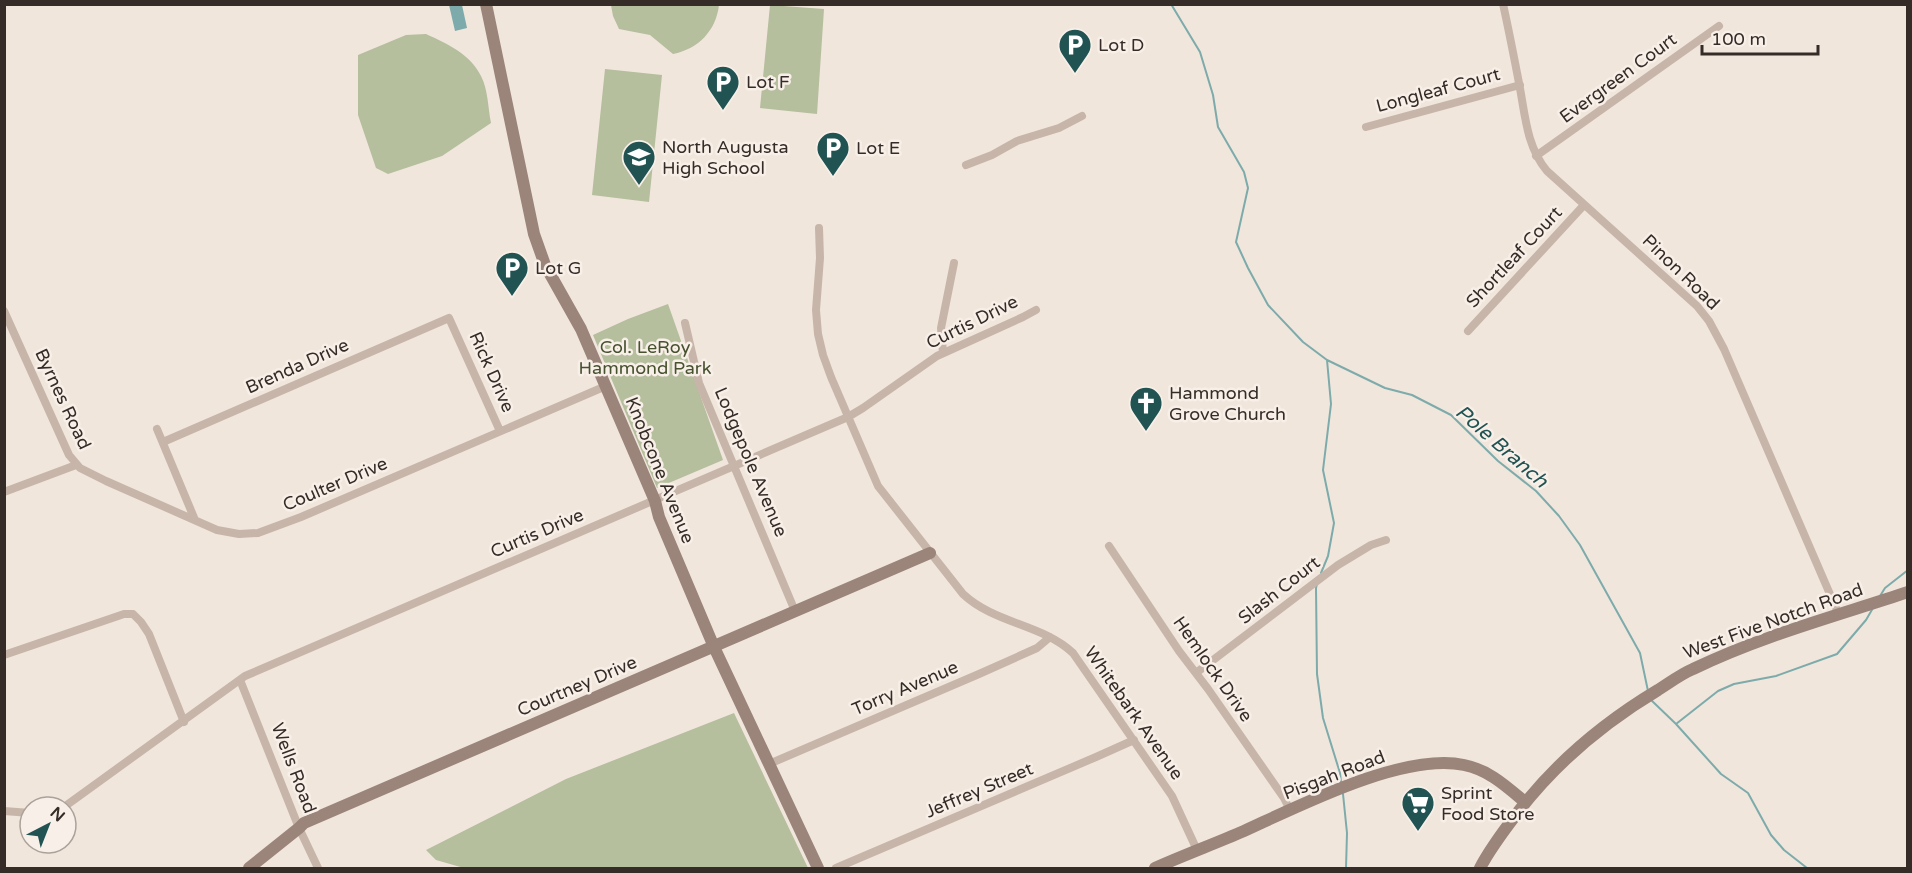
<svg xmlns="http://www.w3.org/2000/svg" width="1912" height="873" viewBox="0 0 1912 873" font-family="'Varela Round',sans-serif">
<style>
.green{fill:#b5be9d}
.water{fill:#7dabab}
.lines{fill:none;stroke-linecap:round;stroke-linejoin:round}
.stream{stroke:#7dabab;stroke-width:2}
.street{stroke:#c7b5a9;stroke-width:8}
.secondary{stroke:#9b847a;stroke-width:12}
.labels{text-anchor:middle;stroke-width:5;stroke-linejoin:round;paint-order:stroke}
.poi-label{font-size:18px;fill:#352c28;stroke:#f8f0e8;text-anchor:start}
.street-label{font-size:18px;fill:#352c28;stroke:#f8f0e8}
.park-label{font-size:18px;fill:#46512e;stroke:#f8f0e8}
.water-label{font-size:20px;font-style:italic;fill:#215353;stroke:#f8f0e8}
</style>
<rect width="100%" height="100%" fill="#f0e6dc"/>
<path class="green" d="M611,5v-1l108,1c-3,26 -21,44 -46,49l-23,-19 -31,-6 -6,-13z
M770,5l54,4 -7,105 -57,-6z
M426,34c22,10 44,20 55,42 7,13 7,32 10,47l-49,33 -54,18 -12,-6 -18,-53v-60l48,-20z
M605,69l57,6 -13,127 -57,-7z
M668,304l55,156 -66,28 -64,-153 35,-16z
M734,713l74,155h-344l-28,-8 -10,-10 140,-71z"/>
<path class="water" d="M449,5h13l5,23 -12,3z"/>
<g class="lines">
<path class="stream" d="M1171,4l29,48 13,43 5,32 26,45 4,16 -12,54 12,26 20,37 35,37 24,18 58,28 27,7 39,20 47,46 38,30 23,25 21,29 60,108 8,38
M1321,573l7,-17 6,-33 -11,-53 8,-66 -4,-44
M1317,584l-1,4 1,86 6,44 17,55 1,9
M1880,596l5,-8 23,-18
M1650,699l26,25 45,50 27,19 23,42 13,15 23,18
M1676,724l42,-33 16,-7 42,-8 61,-22 29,-34 7,-12
M1343,794l4,39 -1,35"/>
<path class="street" d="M1503,4c6,27 11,53 16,79 6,30 7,63 28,88l150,135 12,15 15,28 115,266
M1366,127l154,-42
M1536,156l183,-130
M966,165l26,-10 25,-14 42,-13 23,-12
M819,228l1,30 -4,52 2,24 5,21 8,22 47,109 85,108c32,30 79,30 110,59l99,143 25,54
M4,311l65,144 11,13 26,13 111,49 22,4 19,-1 43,-16 305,-131
M685,323l14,60 96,228
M1468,331l116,-126
M943,353l-2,-25 13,-65
M157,429l38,91
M163,442l286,-124 51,113
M4,492l72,-27
M1109,546l70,105 29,38 76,109 6,12
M4,655l120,-41h9l8,8 8,12 35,88
M1196,673l142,-108 33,-20 15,-5
M240,680l59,148 19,40
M769,764l210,-90 58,-26 13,-11
M64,807l181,-131 603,-259 15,-9 74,-52 86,-39 13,-7
M4,811l26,2
M836,868l260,-111 38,-17"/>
<path class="secondary" d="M486,4l48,230 11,31 36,64 74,172 4,16 55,130 104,221
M249,868l50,-40 5,-5 626,-270
M1155,868c29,-13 59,-24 89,-37 55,-25 160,-79 220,-66 25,5 42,21 61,37
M1480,868c10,-19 22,-35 35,-52 39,-52 88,-93 143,-126 11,-7 23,-16 35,-21 68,-33 143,-53 215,-77"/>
</g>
<defs>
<symbol id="parking-pin" viewBox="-11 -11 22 30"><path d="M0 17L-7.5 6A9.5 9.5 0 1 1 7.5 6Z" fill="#215353" stroke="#f8f0e8"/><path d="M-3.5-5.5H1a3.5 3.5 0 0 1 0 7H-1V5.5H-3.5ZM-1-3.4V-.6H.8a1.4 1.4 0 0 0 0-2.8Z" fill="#fff"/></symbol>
<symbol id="school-pin" viewBox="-11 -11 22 30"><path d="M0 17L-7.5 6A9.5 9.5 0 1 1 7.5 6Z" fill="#215353" stroke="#f8f0e8"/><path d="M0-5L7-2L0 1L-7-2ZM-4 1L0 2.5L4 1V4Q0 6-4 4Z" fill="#fff"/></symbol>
<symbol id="church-pin" viewBox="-11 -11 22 30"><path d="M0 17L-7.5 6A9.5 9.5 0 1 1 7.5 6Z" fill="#215353" stroke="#f8f0e8"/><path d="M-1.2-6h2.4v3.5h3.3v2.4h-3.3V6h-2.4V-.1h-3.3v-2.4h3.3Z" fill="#fff"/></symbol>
<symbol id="supermarket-pin" viewBox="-11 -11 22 30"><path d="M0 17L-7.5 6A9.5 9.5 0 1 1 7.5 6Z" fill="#215353" stroke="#f8f0e8"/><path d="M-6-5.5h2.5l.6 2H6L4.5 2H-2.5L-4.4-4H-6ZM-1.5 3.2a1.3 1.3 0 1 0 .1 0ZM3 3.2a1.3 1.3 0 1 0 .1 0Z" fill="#fff"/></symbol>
</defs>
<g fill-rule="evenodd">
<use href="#parking-pin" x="1056" y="26" width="38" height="52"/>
<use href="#parking-pin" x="704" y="63" width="38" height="52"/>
<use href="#parking-pin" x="814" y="129" width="38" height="52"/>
<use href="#school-pin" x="620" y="138" width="38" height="52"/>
<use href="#parking-pin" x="493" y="249" width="38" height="52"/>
<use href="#church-pin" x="1127" y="384" width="38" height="52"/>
<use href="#supermarket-pin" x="1399" y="784" width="38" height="52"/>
</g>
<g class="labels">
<g class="poi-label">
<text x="1098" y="51">Lot D</text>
<text x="746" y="88">Lot F</text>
<text x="662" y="153">North Augusta<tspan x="662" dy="21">High School</tspan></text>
<text x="856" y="154">Lot E</text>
<text x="535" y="274">Lot G</text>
<text x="1169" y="399">Hammond<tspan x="1169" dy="21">Grove Church</tspan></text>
<text x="1441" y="799">Sprint<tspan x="1441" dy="21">Food Store</tspan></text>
</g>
<g class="street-label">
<text transform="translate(1618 78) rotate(-36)" y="6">Evergreen Court</text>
<text transform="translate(1438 90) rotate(-15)" y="6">Longleaf Court</text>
<text transform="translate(1514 257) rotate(-47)" y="6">Shortleaf Court</text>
<text transform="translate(1681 272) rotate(44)" y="6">Pinon Road</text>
<text transform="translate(972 322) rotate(-26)" y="6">Curtis Drive</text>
<text transform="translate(297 366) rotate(-24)" y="6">Brenda Drive</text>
<text transform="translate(492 372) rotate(66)" y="6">Rick Drive</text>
<text transform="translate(63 399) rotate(65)" y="6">Byrnes Road</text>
<text transform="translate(751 462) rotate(67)" y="6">Lodgepole Avenue</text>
<text transform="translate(660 470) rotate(68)" y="6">Knobcone Avenue</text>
<text transform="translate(335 484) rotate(-23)" y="6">Coulter Drive</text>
<text transform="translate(537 533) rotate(-23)" y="6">Curtis Drive</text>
<text transform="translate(1279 590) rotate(-38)" y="6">Slash Court</text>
<text transform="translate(1773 621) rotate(-20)" y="6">West Five Notch Road</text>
<text transform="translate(1213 669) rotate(55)" y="6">Hemlock Drive</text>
<text transform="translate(577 686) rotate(-23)" y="6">Courtney Drive</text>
<text transform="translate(905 688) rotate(-23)" y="6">Torry Avenue</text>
<text transform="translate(1134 713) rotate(55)" y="6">Whitebark Avenue</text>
<text transform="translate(294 768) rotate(69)" y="6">Wells Road</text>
<text transform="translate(1334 775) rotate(-21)" y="6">Pisgah Road</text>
<text transform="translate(979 790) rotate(-23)" y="6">Jeffrey Street</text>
</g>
<g class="park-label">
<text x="645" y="353">Col. LeRoy<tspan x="645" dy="21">Hammond Park</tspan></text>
</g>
<g class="water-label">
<text transform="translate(1502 446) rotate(41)" y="7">Pole Branch</text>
</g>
</g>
<rect width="1912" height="873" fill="none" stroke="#352c28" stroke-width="12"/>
<g transform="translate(48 825) rotate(42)"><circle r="28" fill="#f8f0e8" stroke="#aaa29b" stroke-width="1.5"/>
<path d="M0-4.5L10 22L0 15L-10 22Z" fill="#215353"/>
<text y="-9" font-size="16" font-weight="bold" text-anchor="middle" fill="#352c28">N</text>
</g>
<path d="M1702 45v9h116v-9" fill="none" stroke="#352c28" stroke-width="3"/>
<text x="1711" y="45" font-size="18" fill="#352c28" stroke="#f8f0e8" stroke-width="4.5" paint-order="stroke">100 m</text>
</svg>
